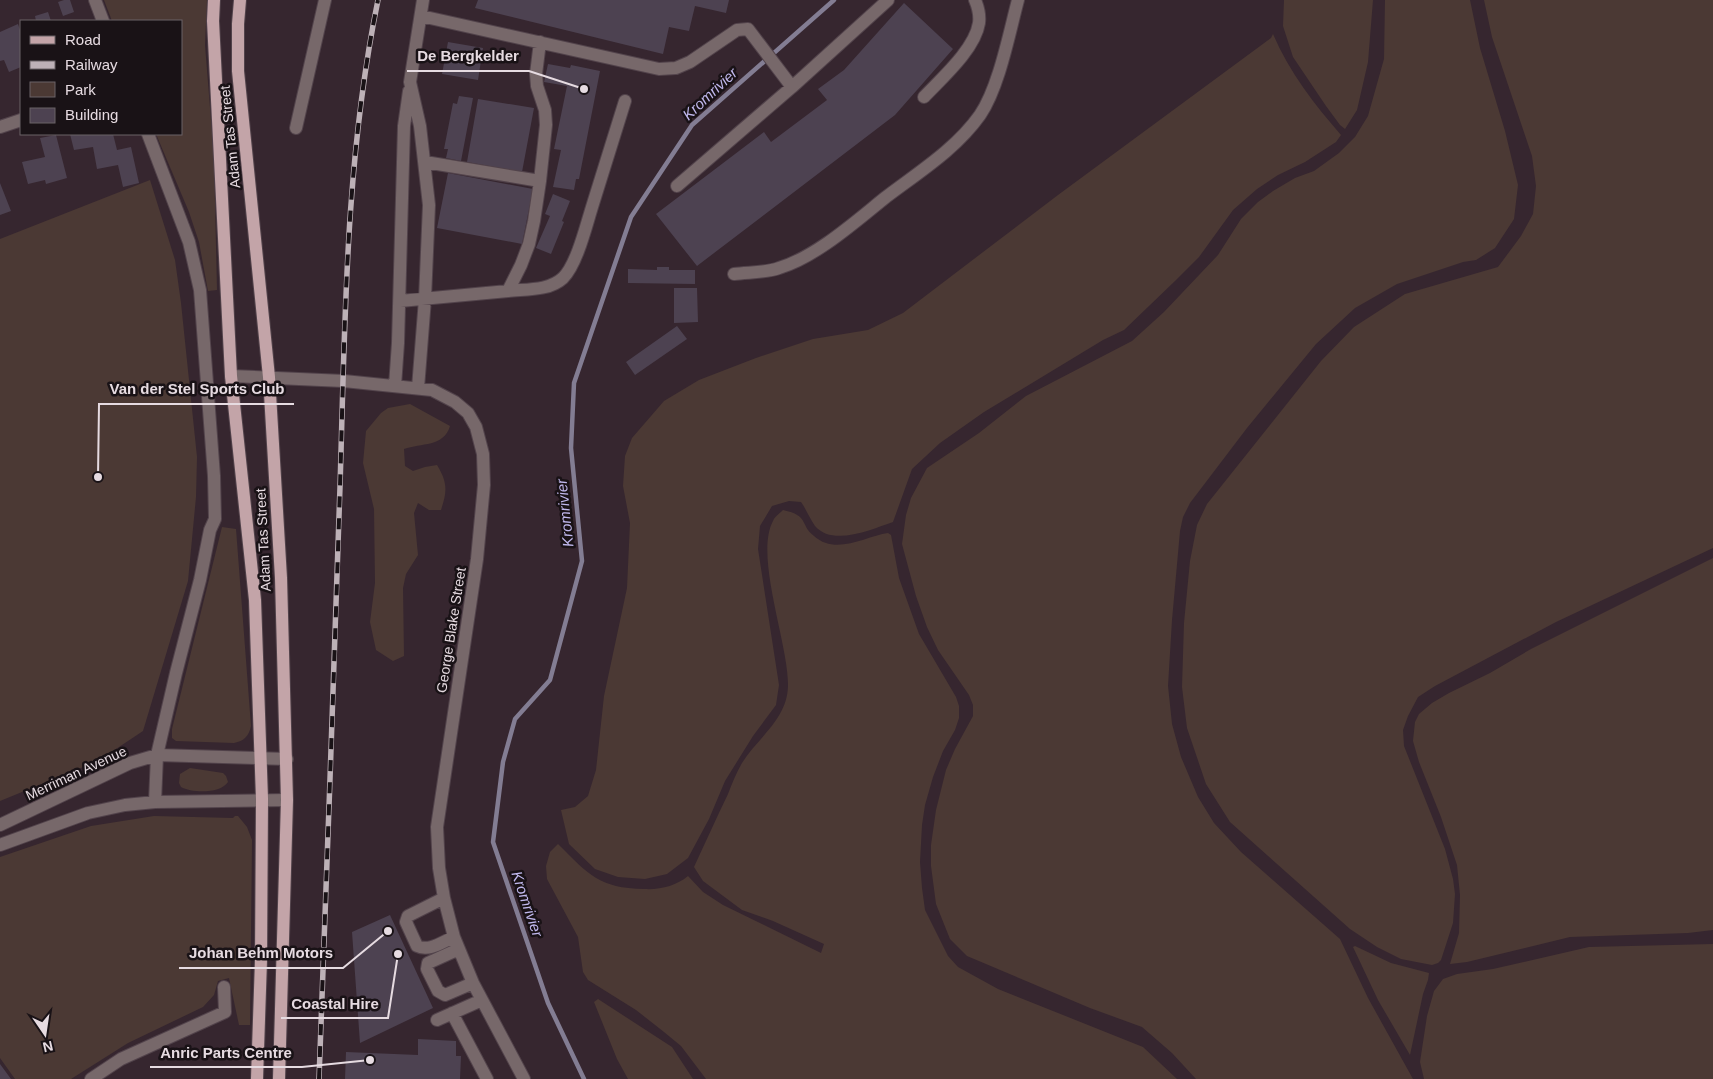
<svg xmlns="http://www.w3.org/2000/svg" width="1713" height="1079" viewBox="0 0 1713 1079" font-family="Arial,sans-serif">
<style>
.green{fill:#4b3934}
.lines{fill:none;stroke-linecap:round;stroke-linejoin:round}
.stream{stroke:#837d93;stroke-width:4.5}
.building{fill:#4d4251}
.minor-casing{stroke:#52434b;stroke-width:14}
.major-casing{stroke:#52434b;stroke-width:14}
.minor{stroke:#77686a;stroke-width:12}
.major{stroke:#c3a4a8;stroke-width:12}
.rail-casing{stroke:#bdb1b7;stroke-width:5.5}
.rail{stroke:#191216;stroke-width:4;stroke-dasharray:11;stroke-linecap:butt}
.labels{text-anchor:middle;stroke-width:5;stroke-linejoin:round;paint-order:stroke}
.street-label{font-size:14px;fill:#e6dbe1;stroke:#191216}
.water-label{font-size:15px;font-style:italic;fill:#c0b8ed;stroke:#191216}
.leader{fill:none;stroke:#e6dbe1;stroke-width:2}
.callout-dot{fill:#e6dbe1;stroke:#191216;stroke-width:2}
.callout-label{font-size:15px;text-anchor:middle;font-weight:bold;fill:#e6dbe1;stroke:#191216;stroke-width:5;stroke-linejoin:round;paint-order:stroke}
</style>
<rect width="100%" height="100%" fill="#36262f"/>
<path class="green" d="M104,0h103l-2,45 9,113 3,132 -9,1 -9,-49 -10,-30 -33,-78h25v-113h-69z
M1284,0h89l-5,62 -11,48 -12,19 -5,-4 -14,-19 -33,-49 -10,-31z
M1385,0h85l10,48 25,83 13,54 -4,34 -19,29 -19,12 -13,2 -66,22 -42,24 -39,36 -69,84 -57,75 -7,14 -3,14 -8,89 -4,66 4,38 9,33 17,40 16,26 27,29 99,87 28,59 45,81h-217l-24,-26 -30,-26 -52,-19 -123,-52 -17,-17 -14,-35 -5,-38v-21l5,-35 10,-40 9,-21 18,-33v-11l-4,-10 -31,-45 -11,-23 -11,-31 -14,-52 4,-29 5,-17 16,-30 52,-35 47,-37 106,-55 32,-29 54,-57 23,-36 17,-17 15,-11 22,-13 19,-7 25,-18 16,-16 13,-21 16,-57z
M1484,0h229v548l-157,74 -121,64 -17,11 -10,19 -5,14 1,16 41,103 8,30 2,15 -2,29 -12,37 -3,3 -6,2 -31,-6 -24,-12 -27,-18 -120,-107 -24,-38 -19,-56 -5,-41 2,-64 6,-62 7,-36 10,-21 114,-143 33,-34 51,-33 93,-27 23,-31 12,-22 3,-28 -4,-30 -40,-119z
M1273,34c16,38 42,71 68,101l-5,7 -31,20 -27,13 -21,14 -24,21 -34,47 -24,24 -51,49 -21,10 -119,72 -44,31 -28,26 -19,53c-21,7 -60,25 -78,4 -5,-7 -9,-17 -14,-24l-12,-1 -17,5 -12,20 -2,23 21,136 -3,20 -23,31 -28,45 -16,38 -21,39 -21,16 -22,5 -27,-2 -23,-8 -26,-25 -8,-34 14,-3 13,-11 8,-26 8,-74 23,-108 3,-65 -7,-37 2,-30 7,-18 32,-37 35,-21 57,-22 57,-19 55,-9 35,-17 155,-118 213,-157z
M150,180l25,80 6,43 16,154 -1,40 -8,84 -45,150 -45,30 -98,40v-562z
M410,404l40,22c-6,21 -29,17 -46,23l1,17 8,5 12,-4 12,-2c11,18 10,27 4,45h-12l-11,-7 -4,10 4,42 -12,19 -3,14 1,68 -11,5 -17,-11 -6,-28 5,-39 -1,-74 -11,-46 3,-32 15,-18 7,-5z
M783,510c27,6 16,14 31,26 22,20 52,0 74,-3l3,2 8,43 20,56 37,63 3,9v12l-4,12 -12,21 -10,26 -8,28 -3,20 -2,37 2,26 3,22 23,46 10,11 40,22 145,58 34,32h-471l-25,-33 -17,-14 -28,-22 -48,-30 -5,-8 -5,-35 -31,-58 -1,-13 4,-14 8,-8c31,31 41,44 86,45 16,1 32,-3 44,-13l15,16 20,13 98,48 3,-9 -51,-23 -31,-11 -39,-29 -9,-14c11,-24 22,-48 34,-73 4,-10 8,-21 14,-31 16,-26 45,-43 46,-77 1,-41 -34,-130 -15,-165 2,-5 6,-7 10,-11z
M222,527l14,2 15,197c-2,10 -7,15 -17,17l-58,-2 -4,-3v-9z
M1713,558v372l-25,3 -118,4 -103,25 -17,2 9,-31 1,-38 -3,-30 -16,-48 -22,-55 -6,-21 2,-19 4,-8 13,-11 17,-10 41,-20 41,-24z
M190,768l33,5 3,3 2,6c-8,12 -36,11 -47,5l-2,-4 1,-9z
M154,816l79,2 2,-2h3l9,11 5,13 -2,185h-11l-10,-47 -11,3 -4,14 -11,12 -75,36 -57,36h-56l-15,-21v-201l91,-31z
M1713,944v135h-289l-4,-17 7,-46 7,-25 9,-12 14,-5 36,-5 96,-22z
M1355,946l36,17 38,10 -1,7 -5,14 -13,61 -32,-55 -25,-53z
M598,999l74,48 21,32h-65l-11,-20 -23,-57z"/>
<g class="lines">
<path class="stream" d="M584,1079l-36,-76 -55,-161 10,-80 12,-43 35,-39 32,-119 -11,-113 3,-65 57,-166 61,-92 142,-125"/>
</g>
<path class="building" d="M64,0h6l4,12 -11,4 -5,-14z
M478,0h251l-3,13 -31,-7 -6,25 -20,-4 -6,27 -188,-46z
M904,3l49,46 -58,66 -198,151 -41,-52 108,-82 7,10 56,-42 -9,-11 26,-19z
M48,12l3,9h-15l-1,-5z
M18,24l3,9v34l-12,5 -5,-12 -4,1v-29z
M448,42l35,6 -5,32 -36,-6z
M548,64l22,4 1,-3 29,6 -21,108h-3l-2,11 -21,-3 8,-37 -7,-1 13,-63 -23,-4z
M459,96l14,2 -12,63 -15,-3 2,-9h-4l9,-46 4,1z
M478,99l56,9 -12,64 -55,-10z
M70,134h43l4,16 14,-3 8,36 -16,4 -5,-22 -21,4 -4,-22 -19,3z
M56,135l11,43 -21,6 -1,-4 -17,4 -6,-22 23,-5 -5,-19z
M448,173l85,16 -11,55 -85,-16z
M0,183l11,28 -11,4z
M553,194l17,7 -8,20 2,1 -13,32 -15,-6 14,-32 -5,-2z
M657,267h12v3h26v14l-67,-1v-14l29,1z
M674,288h23l1,34 -24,1z
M677,326l10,13 -52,36 -9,-13z
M390,915l43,93 -73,35 -8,-111z
M418,1039l38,2v15h5l-1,23h-115l1,-27 72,3z
M0,1064l11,15h-11z"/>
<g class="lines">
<defs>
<path id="minor" d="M95,0l8,21
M421,16l238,53 17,-1 14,-6 47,-32 11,-1 44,58 96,-87
M924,97c18,-19 51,-48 55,-74 1,-8 -1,-16 -4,-23
M0,127l21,-7
M296,128l29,-128
M148,134l41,108 11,48 14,186 1,43 -5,11 -10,50 -24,93 -19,82 -2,47
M425,162l115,19
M677,186l115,-99
M734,274c14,-2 31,-1 45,-6 37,-11 77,-47 107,-71 33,-25 70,-48 94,-82 19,-28 29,-81 38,-115
M508,291c18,-2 41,0 55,-13 14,-14 23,-52 29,-71 11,-35 22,-70 33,-106
M400,301l108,-10 13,-26 8,-21 5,-23 6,-40 6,-56 -1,-15 -8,-24 -1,-12 4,-32
M231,376l113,5 88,9 23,12 13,11 8,14 7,27 1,31 -7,74 -40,268 2,41 5,30 10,39 19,46 51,96
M395,386l3,-43 6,-217 5,-35
M418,388l7,-89 4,-94 -9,-79 -10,-44 13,-82
M0,825l130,-62 27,-8 130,4
M0,845l88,-32 37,-8 30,-3 132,-2
M444,898l-36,18 -2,6 11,24c12,6 25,-4 37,-9
M459,949l-31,14 -1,6 11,22 7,4 28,-12
M452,1013l35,66
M437,1020l45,-20
M91,1079l30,-20 104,-47 -1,-25"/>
<path id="major" d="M214,0l-1,21 18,355 24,224 7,199 -1,161 -4,119
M240,0l-2,24v47l31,306 12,201 6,222 -8,279"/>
</defs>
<use href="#minor" class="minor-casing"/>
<use href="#major" class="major-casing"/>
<use href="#minor" class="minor"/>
<use href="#major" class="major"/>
<defs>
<path id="rail" d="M319,1079c7,-197 15,-395 21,-592 5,-163 5,-327 38,-487"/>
</defs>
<use href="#rail" class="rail-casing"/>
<use href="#rail" class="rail"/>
</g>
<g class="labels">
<g class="street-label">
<text transform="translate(230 137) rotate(-96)" y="5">Adam Tas Street</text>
<text transform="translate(263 540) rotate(-93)" y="5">Adam Tas Street</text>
<text transform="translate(451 630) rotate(-81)" y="5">George Blake Street</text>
<text transform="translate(76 773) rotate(-25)" y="5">Merriman Avenue</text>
</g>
<g class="water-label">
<text transform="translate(710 94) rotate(-43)" y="5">Kromrivier</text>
<text transform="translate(565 513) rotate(-96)" y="5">Kromrivier</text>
<text transform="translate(527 904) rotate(71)" y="5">Kromrivier</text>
</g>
</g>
<path class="leader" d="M584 89L529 71H407M98 477L99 404H294M388 931L343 968H179M398 954L388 1018H281M370 1060L302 1067H150"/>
<g class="callout-dot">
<circle cx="584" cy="89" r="5"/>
<circle cx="98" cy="477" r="5"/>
<circle cx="388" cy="931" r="5"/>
<circle cx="398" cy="954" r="5"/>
<circle cx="370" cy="1060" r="5"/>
</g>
<g class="callout-label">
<text x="468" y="61">De Bergkelder</text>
<text x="197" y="394">Van der Stel Sports Club</text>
<text x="261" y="958">Johan Behm Motors</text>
<text x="335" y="1009">Coastal Hire</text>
<text x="226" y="1058">Anric Parts Centre</text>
</g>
<rect x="20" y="20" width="162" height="115" fill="#191216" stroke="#6b6267"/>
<rect x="30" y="36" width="25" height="8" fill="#c3a4a8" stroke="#6b6267"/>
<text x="65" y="45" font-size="15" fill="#e6dbe1">Road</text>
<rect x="30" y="61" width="25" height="8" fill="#bdb1b7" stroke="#6b6267"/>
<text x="65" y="70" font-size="15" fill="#e6dbe1">Railway</text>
<rect x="30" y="82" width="25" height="15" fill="#4b3934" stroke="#6b6267"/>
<text x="65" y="95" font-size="15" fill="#e6dbe1">Park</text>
<rect x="30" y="108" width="25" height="15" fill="#4d4251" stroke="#6b6267"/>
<text x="65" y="120" font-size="15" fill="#e6dbe1">Building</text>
<g transform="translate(45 1034) rotate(167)" stroke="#191216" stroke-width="4" paint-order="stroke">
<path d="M0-4L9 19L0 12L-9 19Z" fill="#e6dbe1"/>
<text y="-8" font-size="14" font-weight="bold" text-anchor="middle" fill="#e6dbe1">N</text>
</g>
</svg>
